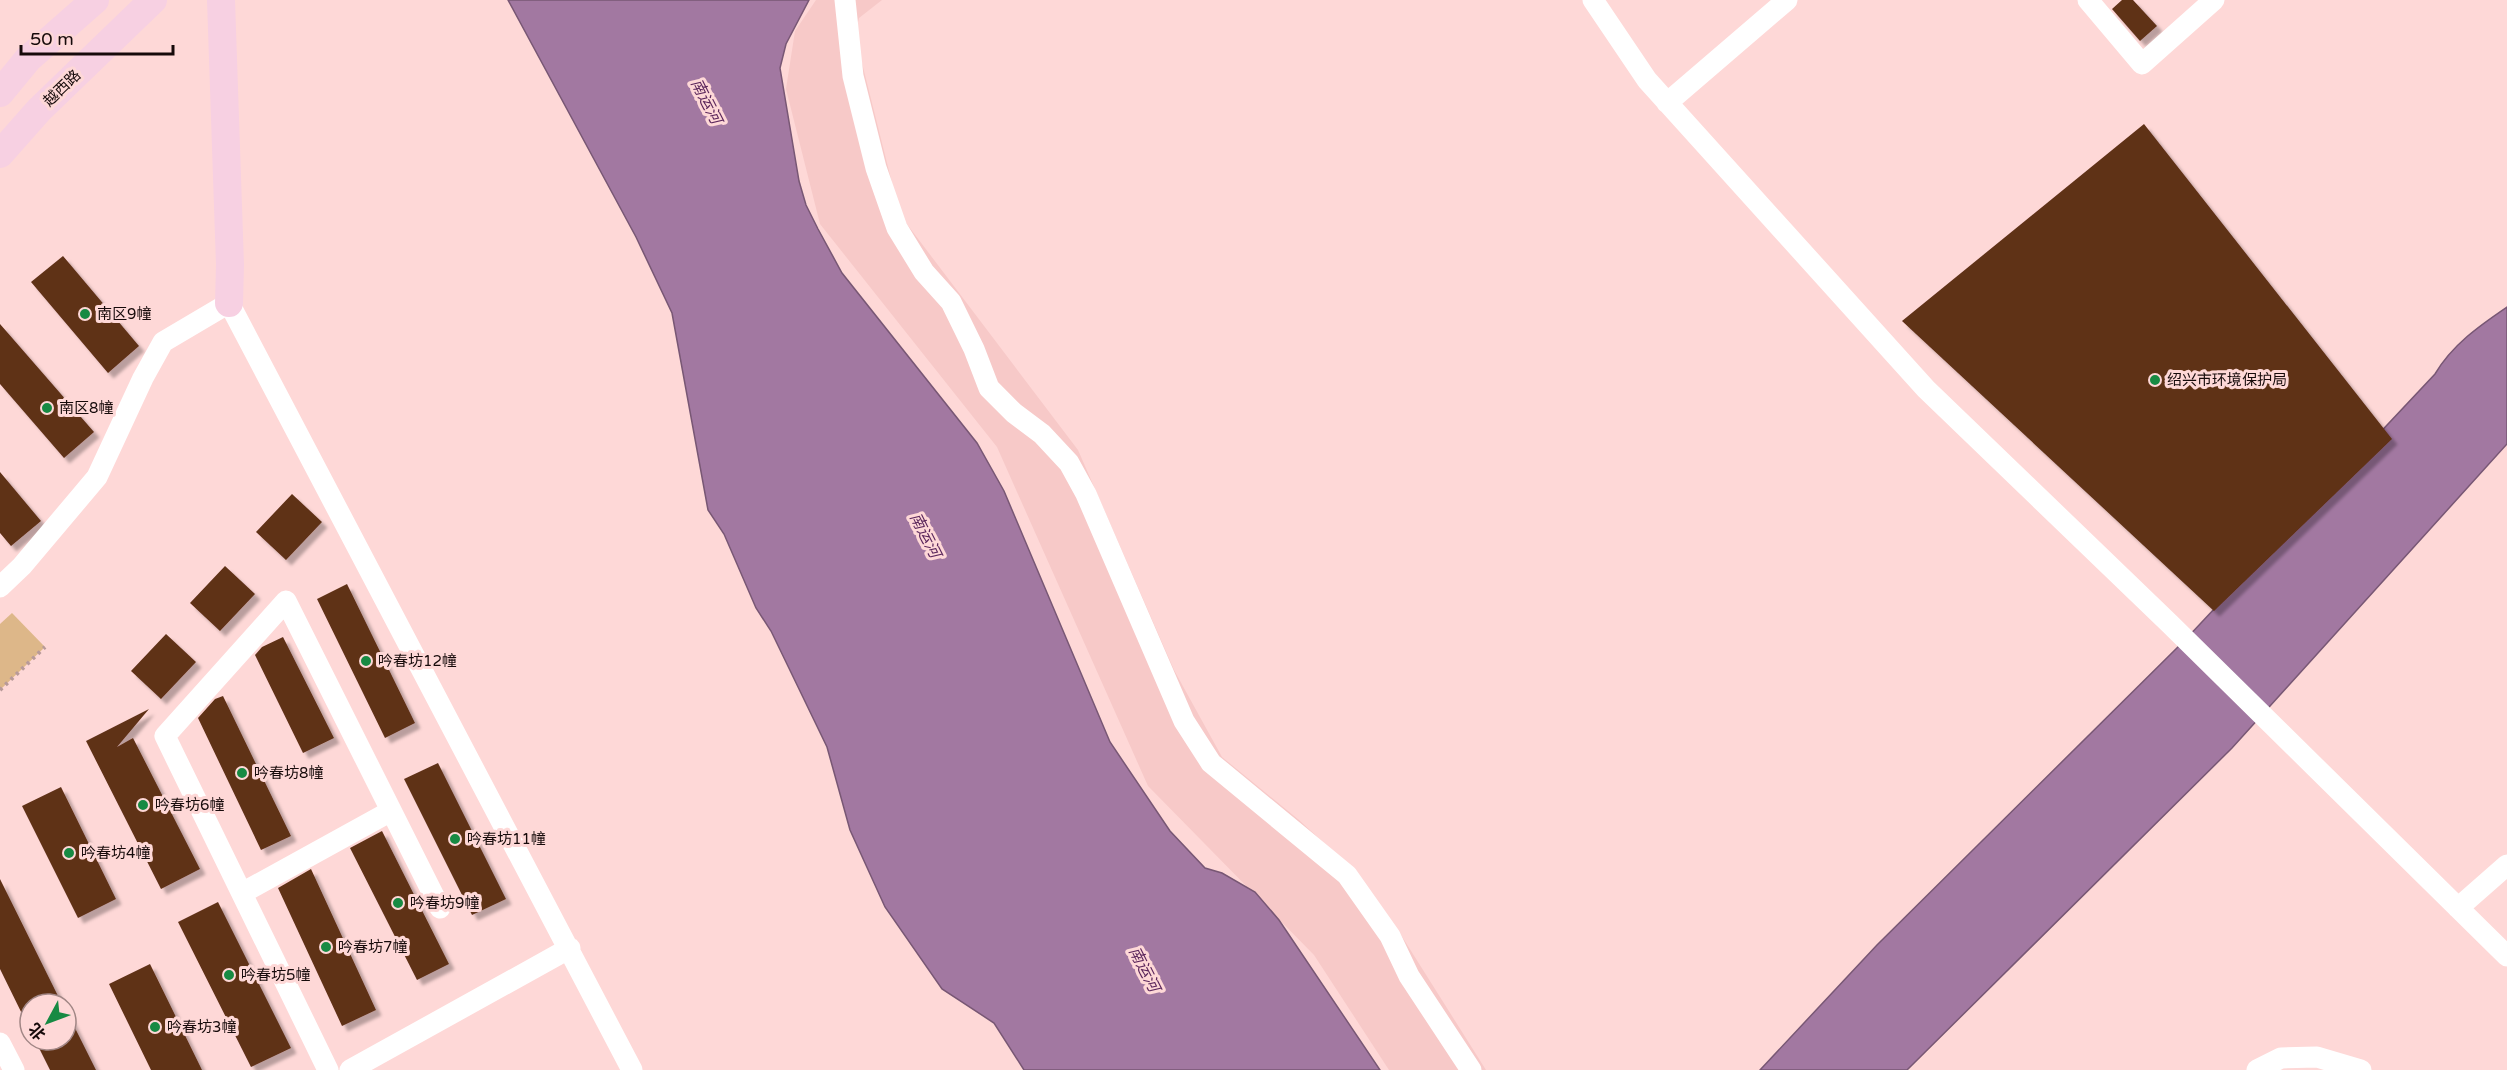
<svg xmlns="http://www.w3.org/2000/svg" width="2507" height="1070" viewBox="0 0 2507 1070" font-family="'Varela Round','Noto Sans SC',sans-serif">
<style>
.built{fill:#f7c9c8}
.green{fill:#ddb789}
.water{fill:#a278a1;stroke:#785774;stroke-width:1.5}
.building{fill:#5f3019;filter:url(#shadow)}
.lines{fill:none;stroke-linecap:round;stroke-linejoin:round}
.path{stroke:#b89a99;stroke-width:4;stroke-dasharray:3 4.5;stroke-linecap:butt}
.minor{stroke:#fff;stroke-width:21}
.secondary{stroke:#f7d0e2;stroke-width:28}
.poi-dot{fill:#178a43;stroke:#fed8d7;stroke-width:2}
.labels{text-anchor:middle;stroke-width:6;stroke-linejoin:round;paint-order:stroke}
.street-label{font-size:15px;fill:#160a0a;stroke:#fed8d7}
.poi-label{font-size:15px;fill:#160a0a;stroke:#fed8d7;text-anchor:start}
.water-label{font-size:16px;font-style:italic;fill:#5c275c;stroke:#fed8d7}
</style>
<defs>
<filter id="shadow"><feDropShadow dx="5.5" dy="5.5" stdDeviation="1.5" flood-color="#0004"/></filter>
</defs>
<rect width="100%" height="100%" fill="#fed8d7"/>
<path class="built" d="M816,0h66l-23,18 -4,17 45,180 178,235 96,220 48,87 77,63 51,47 51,68 85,135h-97l-75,-115 -166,-169 -151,-339 -177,-223 -34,-135 9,-58z"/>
<path class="green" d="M12,613l33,34 -45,43v-66z"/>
<path class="water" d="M508,0h301l-23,44 -6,24 19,113 7,24 12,24 24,44 135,170 27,48 106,251 60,89 35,37 17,5 33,19 24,28 101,150h-356l-30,-47 -52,-34 -57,-82 -35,-77 -23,-83 -56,-116 -15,-23 -32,-74 -16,-24 -36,-197 -36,-76z
M2507,307v137l-275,304 -325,322h-147l117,-125 308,-305 250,-266c17,-29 44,-48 72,-67z"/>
<path class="building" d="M2122,0h11l24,26 -17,15 -28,-32z
M2144,124l248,315 -178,172 -312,-290z
M63,256l76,90 -31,27 -77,-91z
M0,324l94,108 -30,26 -64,-74z
M0,472l41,49 -30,25 -11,-13z
M292,494l30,28 -36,38 -30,-28z
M225,566l30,28 -35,37 -30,-28z
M347,584l68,139 -30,15 -68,-139z
M166,634l30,28 -35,37 -30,-28z
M283,637l51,101 -31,15 -48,-98 7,-8z
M223,696l68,140 -30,14 -63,-132 17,-19z
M149,709l-32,38 16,-9 67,131 -39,20 -75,-148z
M438,763l68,136 -34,16 -68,-136z
M61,787l55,112 -38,19 -56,-112z
M382,831l67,133 -32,16 -67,-132z
M311,869l65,141 -34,16 -64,-138z
M0,879l62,125h-32v26l-30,-61z
M218,902l73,146 -40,19 -73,-145z
M150,964l52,106h-51l-42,-86z
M66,1010l30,60h-46l-15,-30h31z"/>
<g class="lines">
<path class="path" d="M0,690l45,-43"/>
<path class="minor" d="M845,0l8,76 23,92 21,60 27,44 27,30 23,47 15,39 25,25 28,21 27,29 17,31 98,227 27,42 136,112 43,61 19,40 62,94
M1593,0l54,80 279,309 244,235 337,332
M2088,0l54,64 72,-64
M1667,103l120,-103
M0,587l22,-21 75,-89 46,-99 20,-36 66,-39 403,767
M242,893l149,-82
M2458,908l49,-43
M0,1043l14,27
M328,1070l-163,-334 121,-135 154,307
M350,1070l220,-122
M2257,1070l24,-12 36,-1 44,13"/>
<path class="secondary" d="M221,0l9,265 -1,38
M0,93l28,-34 67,-59
M0,154l39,-44 114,-110"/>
</g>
<g class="poi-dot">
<circle cx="85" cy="314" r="6"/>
<circle cx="2155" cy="380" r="6"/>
<circle cx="47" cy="408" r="6"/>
<circle cx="366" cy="661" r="6"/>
<circle cx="242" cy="773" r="6"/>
<circle cx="143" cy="805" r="6"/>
<circle cx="455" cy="839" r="6"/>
<circle cx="69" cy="853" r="6"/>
<circle cx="398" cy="903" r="6"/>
<circle cx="326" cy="947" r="6"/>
<circle cx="229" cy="975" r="6"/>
<circle cx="155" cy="1027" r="6"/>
</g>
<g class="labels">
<g class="street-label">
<text transform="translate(62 88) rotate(-44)" y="5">越西路</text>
</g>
<g class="poi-label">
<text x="97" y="319">南区9幢</text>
<text x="2167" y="385">绍兴市环境保护局</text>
<text x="59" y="413">南区8幢</text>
<text x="378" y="666">吟春坊12幢</text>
<text x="254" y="778">吟春坊8幢</text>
<text x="155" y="810">吟春坊6幢</text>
<text x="467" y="844">吟春坊11幢</text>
<text x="81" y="858">吟春坊4幢</text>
<text x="410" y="908">吟春坊9幢</text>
<text x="338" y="952">吟春坊7幢</text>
<text x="241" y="980">吟春坊5幢</text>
<text x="167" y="1032">吟春坊3幢</text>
</g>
<g class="water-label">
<text transform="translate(707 101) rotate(63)" y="6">南运河</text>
<text transform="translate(926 535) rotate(63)" y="6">南运河</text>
<text transform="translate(1145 969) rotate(63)" y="6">南运河</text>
</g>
</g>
<g transform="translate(48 1022) rotate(229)"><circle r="28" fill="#fed8d7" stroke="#a18685" stroke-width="1.5"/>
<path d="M0-4.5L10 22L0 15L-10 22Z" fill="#178a43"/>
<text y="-9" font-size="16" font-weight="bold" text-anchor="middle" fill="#160a0a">北</text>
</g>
<path d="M21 45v9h152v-9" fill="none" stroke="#160a0a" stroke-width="3"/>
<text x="30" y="45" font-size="18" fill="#160a0a" stroke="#fed8d7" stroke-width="4.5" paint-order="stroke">50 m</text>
</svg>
